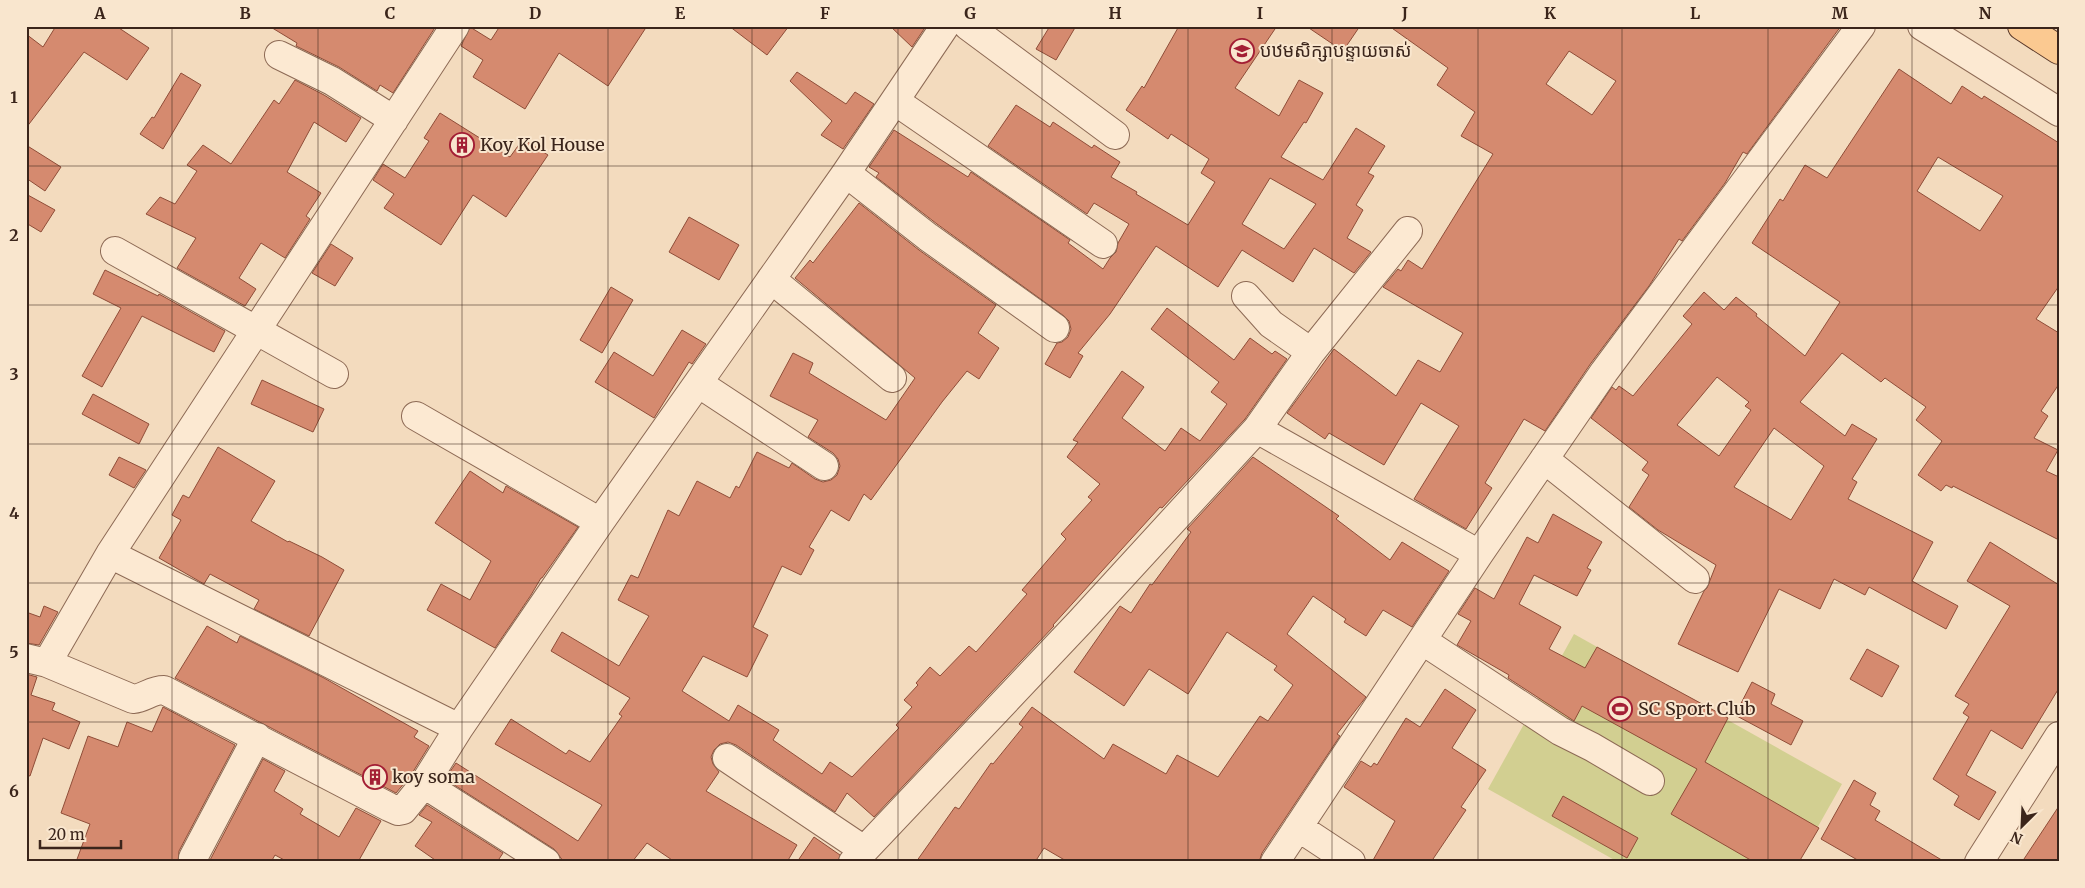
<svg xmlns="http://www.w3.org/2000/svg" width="2085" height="888" viewBox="0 0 2085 888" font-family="Merriweather,'Noto Sans Khmer',serif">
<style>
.pitch{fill:#d2cf91}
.building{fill:#d58a6f;stroke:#8f4d38;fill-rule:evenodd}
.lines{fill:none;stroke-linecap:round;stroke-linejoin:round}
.minor-casing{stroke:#8d6a55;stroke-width:30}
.major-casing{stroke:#5a392a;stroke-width:30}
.minor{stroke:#fce9d2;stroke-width:28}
.major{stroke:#fbc991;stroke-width:28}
.grid{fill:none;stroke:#3b251b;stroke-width:1;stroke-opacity:0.55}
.labels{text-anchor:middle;stroke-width:4;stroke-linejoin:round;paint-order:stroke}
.poi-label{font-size:18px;fill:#3b251b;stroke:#f9e6ce;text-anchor:start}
.neatline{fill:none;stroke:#3b251b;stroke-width:2}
.grid-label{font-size:16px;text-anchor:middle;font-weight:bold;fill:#3b251b}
</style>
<rect width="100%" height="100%" fill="#f3dbbe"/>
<path class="pitch" d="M1574,634l268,150 -44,78h-180l-130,-73z"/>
<path class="building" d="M56,26h60l33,22 -22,32 -43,-28 -58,76v-94l17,13z
M269,26h167l-43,67 -13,-8 -3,6 -38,-24 -43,-21 1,-3z
M500,26h147l-39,60 -49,-33 -34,56 -52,-32 10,-17 -22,-14 9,-19 21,13z
M729,26h60l-22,29z
M890,26h36l-14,21z
M1050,26h26l-20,34 -20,-11z
M1179,26h98l-42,62 44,28 20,-36 24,13 -17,30 -2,-1 -23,35 42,23 33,-52 29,18 -17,27 6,3 -18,29 7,5 -16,28 24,14 -17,21 -40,-25 -21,34 -51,-32 -24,37 -62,-41 -46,68 -32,39 5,3 -13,22 -25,-14 12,-21 5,-1 6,-5 3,-8 -2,-8 -5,-5 -127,-92 -61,-47 3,-4 -10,-6 25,-37 74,47 3,-5 99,68 -2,3 35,26 7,-11 6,-6 2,-9 11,-19 -35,-21 -7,11 -99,-68 28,-41 34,22 3,-5 39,26 2,-3 26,17 -9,15 26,15 -1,2 52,31 27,-43 -14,-9 8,-14 -38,-25 -3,5 -42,-29 16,-24 2,2zM1270,178l46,26 -32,45 -42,-25z
M1306,26h54l-17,25z
M1389,26h452l-94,128 -4,-2 -18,31 -43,58 -3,-2 -30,47 -58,77 -46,68 -21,-12 -39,64 7,5 -26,41 -52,-30 45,-73 -38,-23 -37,62 -55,-32 -4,6 -38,-26 47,-64 62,47 22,-36 22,12 23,-39 -80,-46 15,-18 3,2 7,-11 14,9 71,-115 -32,-18 14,-24 -38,-27 11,-17zM1569,51l47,30 -24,34 -46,-31z
M1899,69l52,35 11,-18 20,13 2,-3 75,47v143l-23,33 23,14v51l-18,27 7,5 -14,22 24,12 -12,21 13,6v63l-106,-54 -1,2 -6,-3 -5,6 -23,-16 24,-34 -26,-21 10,-13 -41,-29 -4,4 -39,-29 -42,49 45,34 7,-12 25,15 -25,40 5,3 -9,17 85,43 -21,39 46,25 -12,23 -77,-42 -4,8 -31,-16 -14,30 -41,-20 -41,83 -60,-28 26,-53 3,-3 9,-23 -58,-35 -29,-23 20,-32 -7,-5 6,-8 -57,-44 21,-31 4,3 3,-4 14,10 59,-72 -9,-8 21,-24 20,18 12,-13 21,17 -1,2 49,40 35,-54 -88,-59 28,-44 3,2 22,-36 22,13zM1938,157l65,39 -23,35 -63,-40zM1717,377l32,25 -4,4 6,4 -32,46 -42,-31zM1774,428l50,38 -33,54 -57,-33z
M797,72l49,32 9,-12 19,12 -31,45 -22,-14 11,-14 -42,-40z
M181,73l20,12 -38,64 -23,-15 12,-17 2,1z
M295,80l29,15 37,23 -15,24 -32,-20 -27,50 34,21 -15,23 4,3 -25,39 -24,-15 -22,35 17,11 -11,17 -68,-38 19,-30 -50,-24 14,-17 15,7 22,-33 -10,-6 16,-20 28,19 43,-64 5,4z
M440,113l70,44 13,-18 25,16 -42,62 -33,-22 -32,50 -57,-37 10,-14 -21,-14 10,-16 22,14 24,-37 -5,-3z
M26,145l35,22 -16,24 -19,-13z
M26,194l29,16 -14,22 -15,-9z
M859,203l60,47 77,55 -18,28 21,15 -20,31 -12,-8 -25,31 -71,98 -7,-6 -15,27 -18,-11 -22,37 5,3 -13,25 -19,-9 -29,61 15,8 -21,42 -44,-21 -21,35 47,30 9,-16 41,25 -6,10 49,34 8,-12 22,15 47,-49 -3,-3 16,-18 -8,-7 14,-15 -2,-2 14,-16 10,9 29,-30 7,6 51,-58 -5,-4 44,-51 -5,-5 31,-34 -4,-3 12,-13 -33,-27 11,-15 -5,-2 49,-69 22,16 -22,31 43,33 16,-23 19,13 27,-37 -16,-12 8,-10 -68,-53 16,-21 67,52 16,-22 22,16 3,-3 12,8 -42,60 -83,89 -2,-1 -107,118 1,1 -180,191 -27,-24 -12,19 -99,-67 -8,-3 -8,2 -6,6 -3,7 2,7 6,8 -13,19 91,54 -10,17h-112l-28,-19 -15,19h-68l-10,-13 -109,-70 11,-16 122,78 24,-36 -107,-61 16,-25 55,35 3,-4 21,12 32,-46 -3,-2 11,-16 -79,-47 11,-19 57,34 30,-50 -31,-16 13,-25 7,3 30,-68 11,6 18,-35 33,17 6,-12 3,2 18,-36 32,16 3,-5 23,16 8,3 8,-2 6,-5 3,-9 -2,-7 -5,-6 -25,-16 10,-17 -48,-24 23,-43 20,10 -4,10 77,47 29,-42 -120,-100 15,-18 3,3z
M689,217l50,28 -20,35 -50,-28z
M331,244l22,14 -18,28 -23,-13z
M105,270l53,26 1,-2 66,37 -11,21 -72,-36 -40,71 -20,-11 39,-68 -28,-14z
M611,287l22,13 -31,53 -22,-13z
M682,330l24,14 -14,20 -3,-2 -35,56 -59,-36 19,-30 39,24z
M262,380l62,29 -11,23 -62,-28z
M93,394l56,30 -10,20 -57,-30z
M218,447l57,34 -24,40 37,21 1,-1 33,16 22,13 -35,66 -55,-27 5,-9 -49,-26 -6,10 -45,-26 22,-38 -9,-5 11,-20 6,3z
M119,457l27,13 -12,18 -25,-13z
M1253,457l86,59 -3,3 54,41 12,-18 47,29 -37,56 -29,-17 -17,26 -22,-14 2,-3 -33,-23 -26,38 79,63 -29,37 3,2 -78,117 -3,9h-191l-24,-14 -9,14h-119l39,-55 4,2 32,-46 2,1 30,-37 -4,-3 13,-17 72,52 9,-15 53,30 11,-19 41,22 42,-61 8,5 25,-36 -19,-15 3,-4 -50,-34 -39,62 -39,-25 -25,37 -50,-34 46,-66 11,7 19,-29 2,1 39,-53 -4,-3z
M470,471l33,22 3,-7 72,41 -36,51h-1l-10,17 -36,53 -68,-38 14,-26 29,16 21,-39 -56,-38z
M1553,514l49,28 -15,26 4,2 -14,26 -43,-21 -15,29 42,23 -12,22 36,19 12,-21 131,71 -23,44 114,66 -20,34h-45l-83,-48 26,-45 -115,-63 -8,15 -6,-4 -60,-39 1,-3 -52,-30 14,-24 -13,-7 17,-26 19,11 33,-62 11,6z
M1990,542l69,43v103l-37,61 -31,-19 -25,45 30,17 -17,28 -25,-15 5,-9 -26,-17 36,-62 -6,-4 6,-9 -14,-8 55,-90 -43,-25z
M44,606l14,6 -19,33 -13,-2v-31l14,5z
M207,626l30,17 3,-7 84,42 94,53 -4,6 15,9 -18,29 -15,18 -221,-115z
M1867,649l32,17 -17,31 -32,-18z
M26,674l11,3 -6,18 24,8 -3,7 28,12 -11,27 -26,-11 -13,38 -4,-1z
M1752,682l23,12 -4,10 32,17 -12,24 -56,-30z
M1445,689l31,21 -24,38 34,22 -25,37 5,3 -35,52h-59l23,-41 -51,-34 17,-26 10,6 3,-4 3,2 29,-47 14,9z
M163,707l72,38 -56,106 -1,11h-102l14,-38 -29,-11 27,-77 30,11 9,-25 25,10z
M263,759l22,12 -11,20 29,18 -3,5 39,23 17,-29 25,13 -23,41h-70l-13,-7 -4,7h-62z
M1854,780l22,13 -6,12 10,6 -5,9 70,42h-84l-40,-23z
M1563,796l75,42 -11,20 -75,-42z
M427,805l76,48 -6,9h-59l-23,-16 17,-24 -13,-7z
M2059,806v56h-37z
M814,837l26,18 -2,7h-41z"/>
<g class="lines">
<defs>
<path id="minor" d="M968,26l147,109
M1922,26l137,86
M279,55l53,26 62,39
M895,101l208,143
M846,173l82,64 127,91
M115,251l219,123
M771,279l121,99
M1246,296l25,28 40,28
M698,383l126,83
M416,416l184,106
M1257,429l222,125
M1544,459l151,120
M110,554l349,174
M1423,641l137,90 32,16 58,34
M26,658l21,5 86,36c12,-1 18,-9 31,-9l225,117 9,4 5,-1 21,-26 35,-56 141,-206 246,-349 99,-147
M47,663l63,-109 345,-528
M727,758l137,92
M424,784l122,78
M1298,827l53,35
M193,858l64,-121
M853,862l227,-240 177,-193 54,-77 97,-121
M1275,862l204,-308 125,-182 257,-346
M1979,862l80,-126"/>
<path id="major" d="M2022,26l37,24"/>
</defs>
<use href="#minor" class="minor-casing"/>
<use href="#major" class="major-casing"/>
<use href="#minor" class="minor"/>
<use href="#major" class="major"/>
</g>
<path class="grid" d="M172,26v836M318,26v836M462,26v836M608,26v836M752,26v836M898,26v836M1042,26v836M1188,26v836M1332,26v836M1478,26v836M1622,26v836M1768,26v836M1912,26v836M26,166h2033M26,305h2033M26,444h2033M26,583h2033M26,722h2033"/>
<defs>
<symbol id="school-ring" viewBox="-11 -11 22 22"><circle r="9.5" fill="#f9e6ce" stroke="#a31e34" stroke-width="1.5"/><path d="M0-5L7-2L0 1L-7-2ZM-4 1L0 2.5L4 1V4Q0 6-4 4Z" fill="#a31e34"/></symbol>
<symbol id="building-ring" viewBox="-11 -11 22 22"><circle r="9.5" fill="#f9e6ce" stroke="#a31e34" stroke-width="1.5"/><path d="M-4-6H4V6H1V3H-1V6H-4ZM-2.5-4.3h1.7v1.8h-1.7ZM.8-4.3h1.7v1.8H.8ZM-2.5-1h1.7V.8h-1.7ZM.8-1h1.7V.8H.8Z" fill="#a31e34"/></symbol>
<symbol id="stadium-ring" viewBox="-11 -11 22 22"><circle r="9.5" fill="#f9e6ce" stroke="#a31e34" stroke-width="1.5"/><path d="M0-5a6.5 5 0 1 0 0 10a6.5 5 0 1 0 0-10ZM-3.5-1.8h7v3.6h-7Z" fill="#a31e34"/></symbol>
</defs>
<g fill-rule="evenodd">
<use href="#school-ring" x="1228" y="37" width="28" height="28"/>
<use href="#building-ring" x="448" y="131" width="28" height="28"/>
<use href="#stadium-ring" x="1606" y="695" width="28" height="28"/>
<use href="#building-ring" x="361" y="763" width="28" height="28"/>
</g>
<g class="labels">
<g class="poi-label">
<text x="1260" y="57">បឋមសិក្សាបន្ទាយចាស់</text>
<text x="480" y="151">Koy Kol House</text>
<text x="1638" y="715">SC Sport Club</text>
<text x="392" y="783">koy soma</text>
</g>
</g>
<rect width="2085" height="888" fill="none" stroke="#f9e6ce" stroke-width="55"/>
<g transform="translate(2022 826) rotate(204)" stroke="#f9e6ce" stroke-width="4" paint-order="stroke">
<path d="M0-4L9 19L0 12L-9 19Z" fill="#3b251b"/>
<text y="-8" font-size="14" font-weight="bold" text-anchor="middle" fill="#3b251b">N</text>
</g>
<path d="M40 840v8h81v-8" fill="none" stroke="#3b251b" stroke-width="2.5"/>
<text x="48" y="840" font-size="15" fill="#3b251b" stroke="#f9e6ce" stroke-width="4" paint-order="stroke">20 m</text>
<rect x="28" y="28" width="2030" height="832" class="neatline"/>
<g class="grid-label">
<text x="100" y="19">A</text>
<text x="245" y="19">B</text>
<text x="390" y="19">C</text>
<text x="535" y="19">D</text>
<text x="680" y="19">E</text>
<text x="825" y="19">F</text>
<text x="970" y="19">G</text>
<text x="1115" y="19">H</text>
<text x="1260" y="19">I</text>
<text x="1405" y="19">J</text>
<text x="1550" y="19">K</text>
<text x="1695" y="19">L</text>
<text x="1840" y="19">M</text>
<text x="1985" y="19">N</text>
<text x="14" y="103">1</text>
<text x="14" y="241">2</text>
<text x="14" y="380">3</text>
<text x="14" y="519">4</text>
<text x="14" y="658">5</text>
<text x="14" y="797">6</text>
</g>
</svg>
